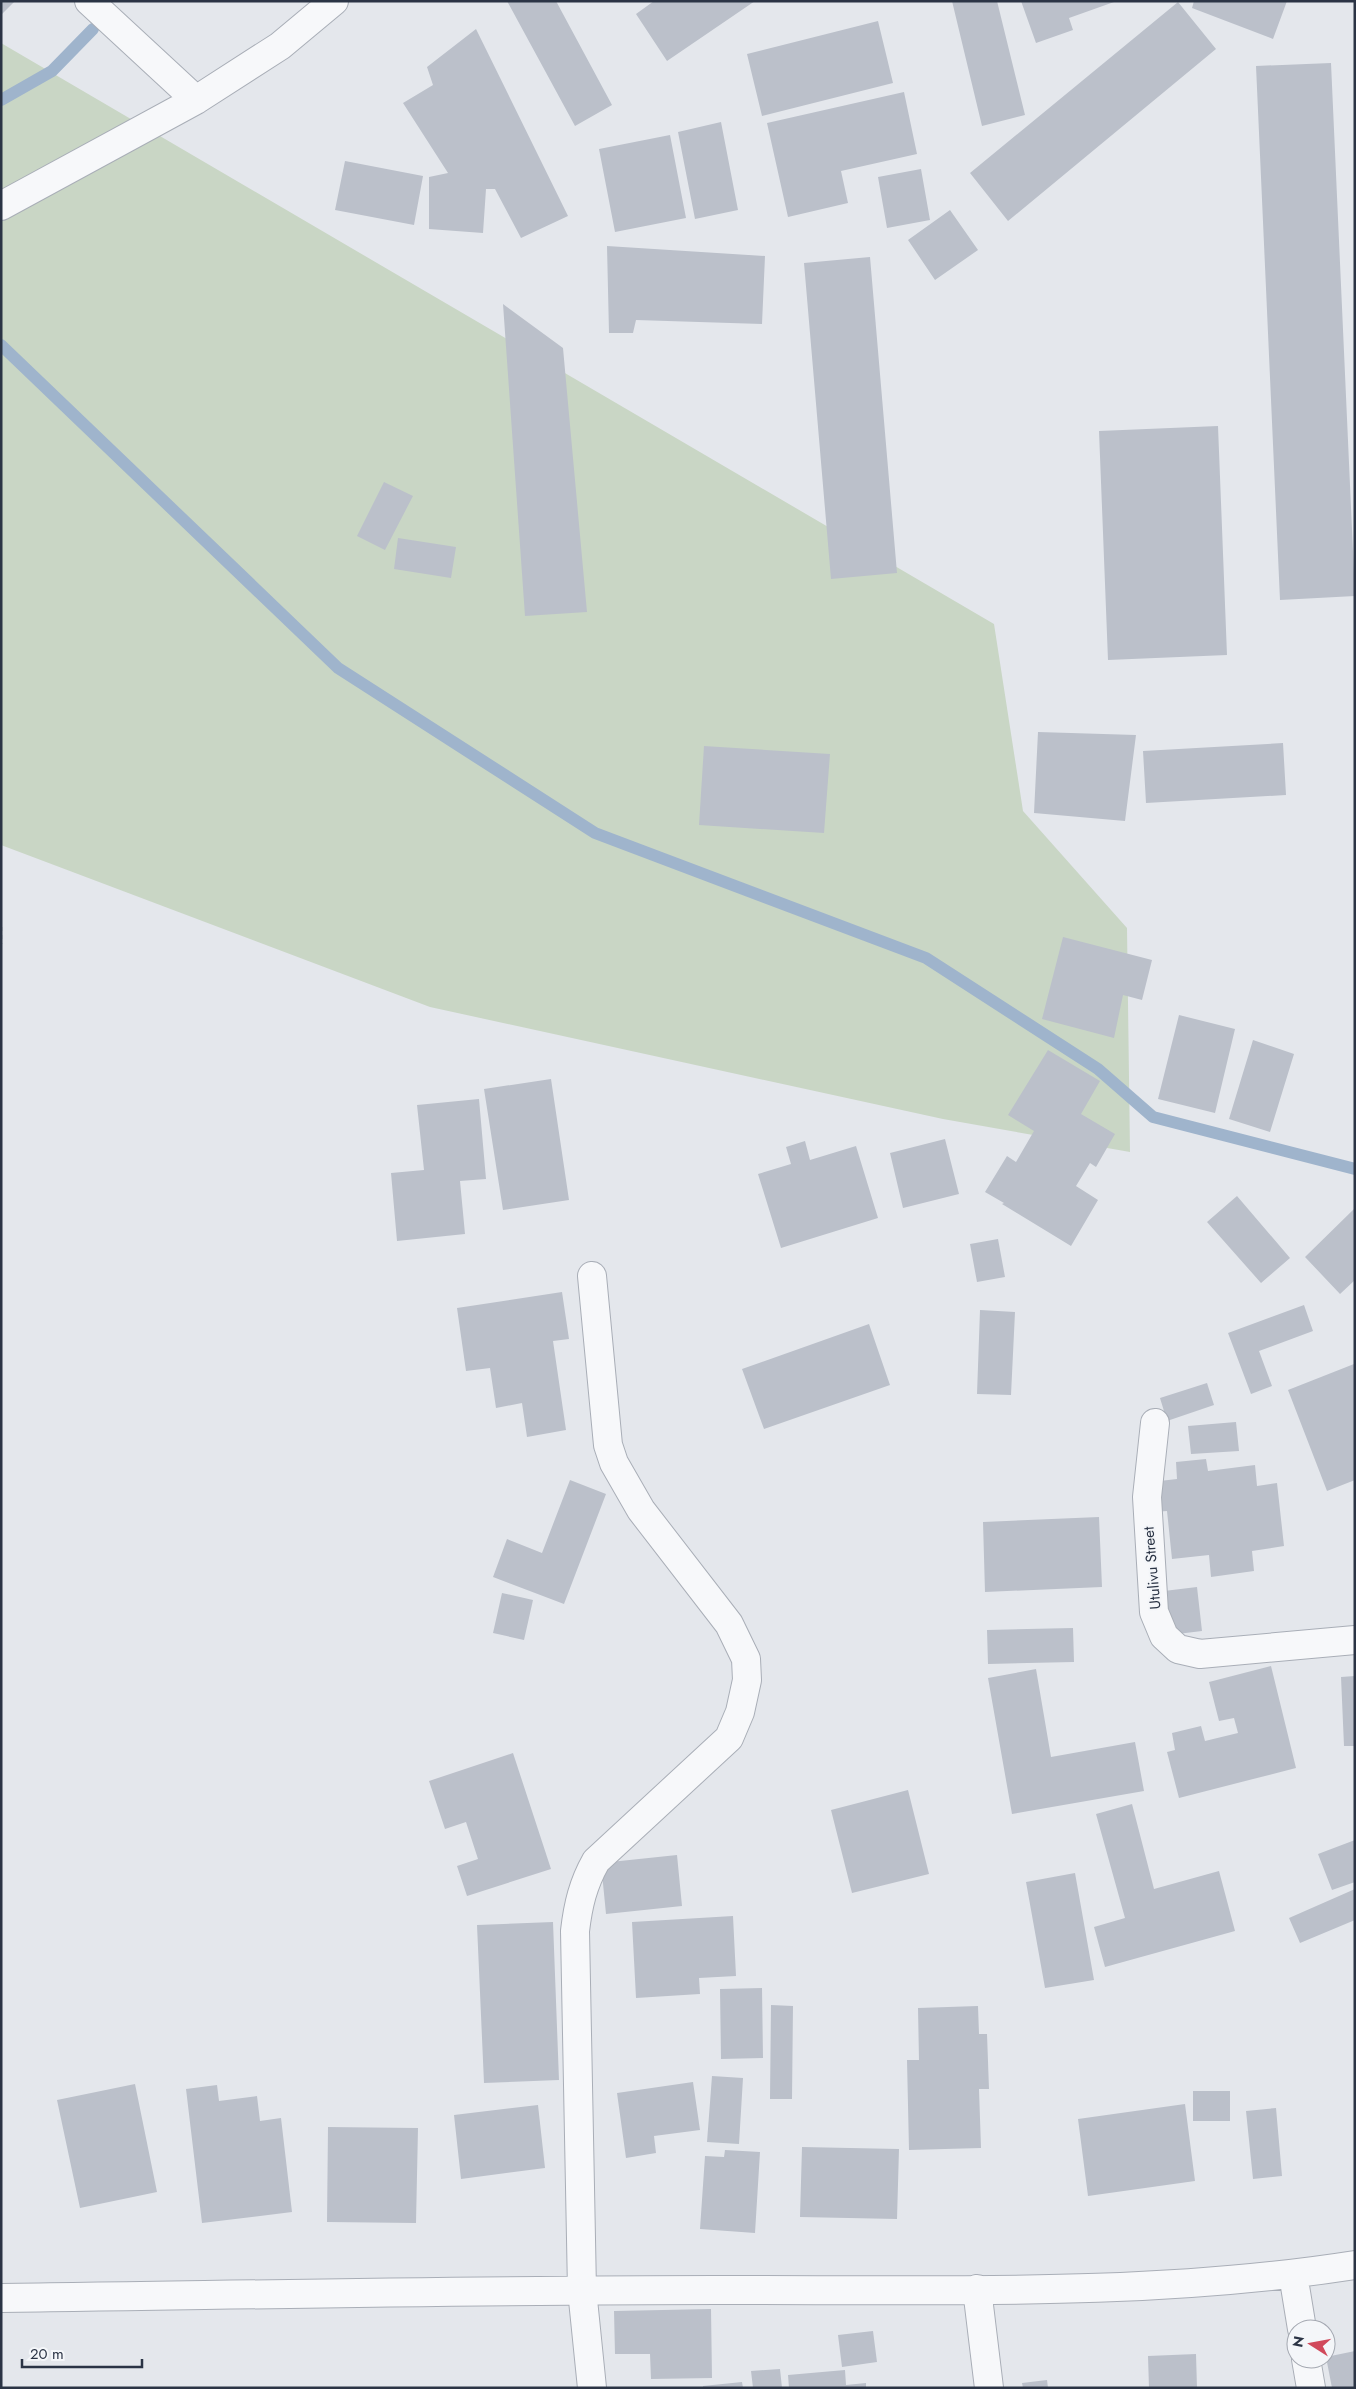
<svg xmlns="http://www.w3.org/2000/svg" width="1356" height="2389" viewBox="0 0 1356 2389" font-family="Jost,sans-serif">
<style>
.green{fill:#c9d6c5}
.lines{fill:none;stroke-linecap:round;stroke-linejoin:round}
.stream{stroke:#9fb4cc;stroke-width:12}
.building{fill:#bbc0ca}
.street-casing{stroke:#a9aeb7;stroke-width:30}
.path{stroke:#c2c5cb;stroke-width:3;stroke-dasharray:4 4;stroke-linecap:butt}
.street{stroke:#f7f8fa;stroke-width:28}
.labels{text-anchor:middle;stroke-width:4;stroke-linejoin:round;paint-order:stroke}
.street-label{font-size:15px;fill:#2b3445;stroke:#f4f6f9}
</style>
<rect width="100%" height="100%" fill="#e4e7ec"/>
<path class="green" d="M1,43l993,581 29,187 104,117 3,224 -187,-33 -513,-112 -429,-162z"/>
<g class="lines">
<path class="stream" d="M1,100l51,-29 41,-42
M1,345l337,323 257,165 331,125 172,111 55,48 202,52"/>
</g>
<path class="building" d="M1,1h14l-14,14z
M507,1h49l56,104 -37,21z
M654,1h101l-88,60 -31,-47z
M952,1h45l28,114 -43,11z
M1021,1h93v1l-45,16 4,12 -37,13z
M1194,1h93l-14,38 -81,-31z
M1178,2l38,47 -208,172 -38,-48z
M878,21l15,62 -131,33 -15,-62z
M476,29l92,187 -47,22 -26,-49h-9l-3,44 -54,-4v-52l19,-4 -45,-70 30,-18 -6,-18z
M1331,63l24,533 -75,4 -24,-534z
M904,92l13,62 -76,17 7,32 -60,14 -21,-94z
M721,122l17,88 -43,9 -17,-87z
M670,135l16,83 -71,14 -16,-83z
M345,161l78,15 -9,49 -79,-15z
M921,169l9,51 -43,8 -9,-51z
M950,210l28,40 -43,30 -27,-40z
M607,246l158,10 -3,68 -126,-4 -3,13h-24z
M870,257l27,316 -66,6 -27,-316z
M503,304l60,44 24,264 -62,4z
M1218,426l9,229 -119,5 -9,-229z
M384,482l29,14 -28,54 -28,-14z
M398,538l58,9 -5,31 -57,-9z
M1038,732l98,3 -11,86 -91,-8z
M1283,743l3,52 -140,8 -3,-52z
M704,746l126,8 -6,79 -125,-8z
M1063,937l89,23 -10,40 -19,-5 -9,43 -72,-19z
M1179,1015l56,14 -20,84 -57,-14z
M1253,1040l41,14 -24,78 -41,-13z
M1048,1050l52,31 -19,33 34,20 -19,33 -6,-4 -14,23 22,14 -27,46 -69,-42 2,-1 -19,-11 22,-36 9,6 18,-31 -26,-16z
M551,1079l18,121 -66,10 -19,-121z
M479,1099l7,80 -26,2 5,53 -68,7 -6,-68 33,-3 -7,-65z
M945,1139l14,55 -56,14 -13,-55z
M805,1141l5,19 46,-14 22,72 -97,30 -23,-74 33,-10 -5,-17z
M1237,1196l53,62 -29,25 -54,-61z
M1355,1208v72l-15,14 -35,-37z
M998,1239l7,38 -28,5 -7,-38z
M562,1292l7,47 -16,2 13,89 -39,7 -5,-34 -26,5 -6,-40 -24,3 -9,-63z
M1304,1305l9,26 -54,20 13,35 -21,8 -23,-61z
M980,1310l35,2 -4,83 -34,-1z
M869,1324l21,61 -126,44 -22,-60z
M1354,1364l1,116 -28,11 -39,-101z
M1207,1383l7,22 -47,16 -7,-23z
M1236,1422l3,29 -48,3 -3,-28z
M1206,1459l2,12 47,-6 2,21 20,-3 7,63 -32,5 2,20 -43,6 -2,-22 -37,4 -5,-48 -13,1 -3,-30 26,-3 -1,-17z
M570,1480l36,14 -42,110 -71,-27 14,-38 35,14z
M1099,1517l3,70 -117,5 -2,-70z
M1197,1587l5,44 -33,4 -5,-44z
M502,1593l31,7 -9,40 -31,-7z
M1073,1628l1,34 -86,2 -1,-34z
M1271,1666l25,102 -117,30 -12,-46 8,-2 -3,-17 29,-7 4,15 33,-8 -4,-15 -15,3 -10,-39z
M1036,1669l15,88 84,-15 9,49 -132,23 -24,-136z
M1355,1676v70h-11l-3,-69z
M513,1753l38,116 -84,27 -10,-30 21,-7 -12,-37 -21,7 -16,-48z
M908,1790l21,84 -77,19 -21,-83z
M1132,1804l22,85 65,-18 16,60 -130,36 -11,-40 31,-9 -29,-104z
M1355,1840v42l-23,8 -14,-36z
M677,1855l5,51 -76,8 -5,-51z
M1075,1873l19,107 -49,8 -19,-106z
M1355,1889v31l-55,23 -11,-25z
M733,1916l3,60 -37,2 1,16 -64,4 -4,-76z
M553,1922l6,158 -75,3 -7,-158z
M762,1988l1,70 -42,1 -1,-70z
M771,2005l22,1 -1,93h-22z
M978,2006l1,28h8l2,55h-10l2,59 -72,2 -2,-90h12l-1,-52z
M712,2076l31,2 -4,66 -32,-2z
M693,2082l7,48 -46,6 2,17 -30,5 -9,-65z
M135,2084l22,108 -77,16 -23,-108z
M217,2085l2,16 38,-5 3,25 21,-3 11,94 -90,11 -16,-134z
M1193,2091h37v30h-37z
M1185,2104l10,77 -107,15 -10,-77z
M538,2105l7,63 -84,11 -7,-64z
M1276,2108l6,68 -29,3 -7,-68z
M328,2127l90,1 -2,95 -89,-1z
M802,2147l97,2 -2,70 -97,-2z
M725,2150l35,2 -5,81 -55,-4 5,-73 19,1z
M711,2309l1,69 -61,1 -1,-25h-35l-1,-43z
M873,2331l4,31 -35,5 -4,-32z
M1355,2351v37h-23l-6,-31z
M1196,2354l1,34h-48l-1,-32z
M780,2369l2,19h-29l-2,-17z
M845,2370l1,15 20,-2v5h-77l-1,-13z
M1047,2380l1,8h-25l-1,-5z
M742,2382l1,6h-40v-2z"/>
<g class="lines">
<defs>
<path id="street" d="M89,1l107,99
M1,206l195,-106 84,-54 54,-45
M1155,1423l-8,74 7,115 10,24 14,13 22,5 155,-14
M1293,2274l9,55
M977,2289l12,99
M1,2298c238,-3 477,-8 715,-8 212,-1 428,8 639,-25
M1306,2359l5,29
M592,2388l-10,-98 -7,-359c3,-26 8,-47 21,-70l133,-123 11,-26 7,-32 -1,-21 -17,-35 -88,-114 -27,-47 -6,-18 -16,-169"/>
</defs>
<use href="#street" class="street-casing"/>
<path class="path" d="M1,927v17"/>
<use href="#street" class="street"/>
</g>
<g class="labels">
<g class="street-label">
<text transform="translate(1152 1568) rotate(-95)" y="5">Utulivu Street</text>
</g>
</g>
<rect width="1356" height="2389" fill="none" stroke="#2b3445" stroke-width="5"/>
<g transform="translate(1311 2344) rotate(281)"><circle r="24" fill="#f4f6f9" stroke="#a4a8b1"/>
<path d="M0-4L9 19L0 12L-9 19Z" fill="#d1495b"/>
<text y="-8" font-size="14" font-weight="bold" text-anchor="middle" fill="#2b3445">N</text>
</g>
<path d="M22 2359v8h120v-8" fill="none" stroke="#2b3445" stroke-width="2.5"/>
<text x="30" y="2359" font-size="15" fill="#2b3445" stroke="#f4f6f9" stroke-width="4" paint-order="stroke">20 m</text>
</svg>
